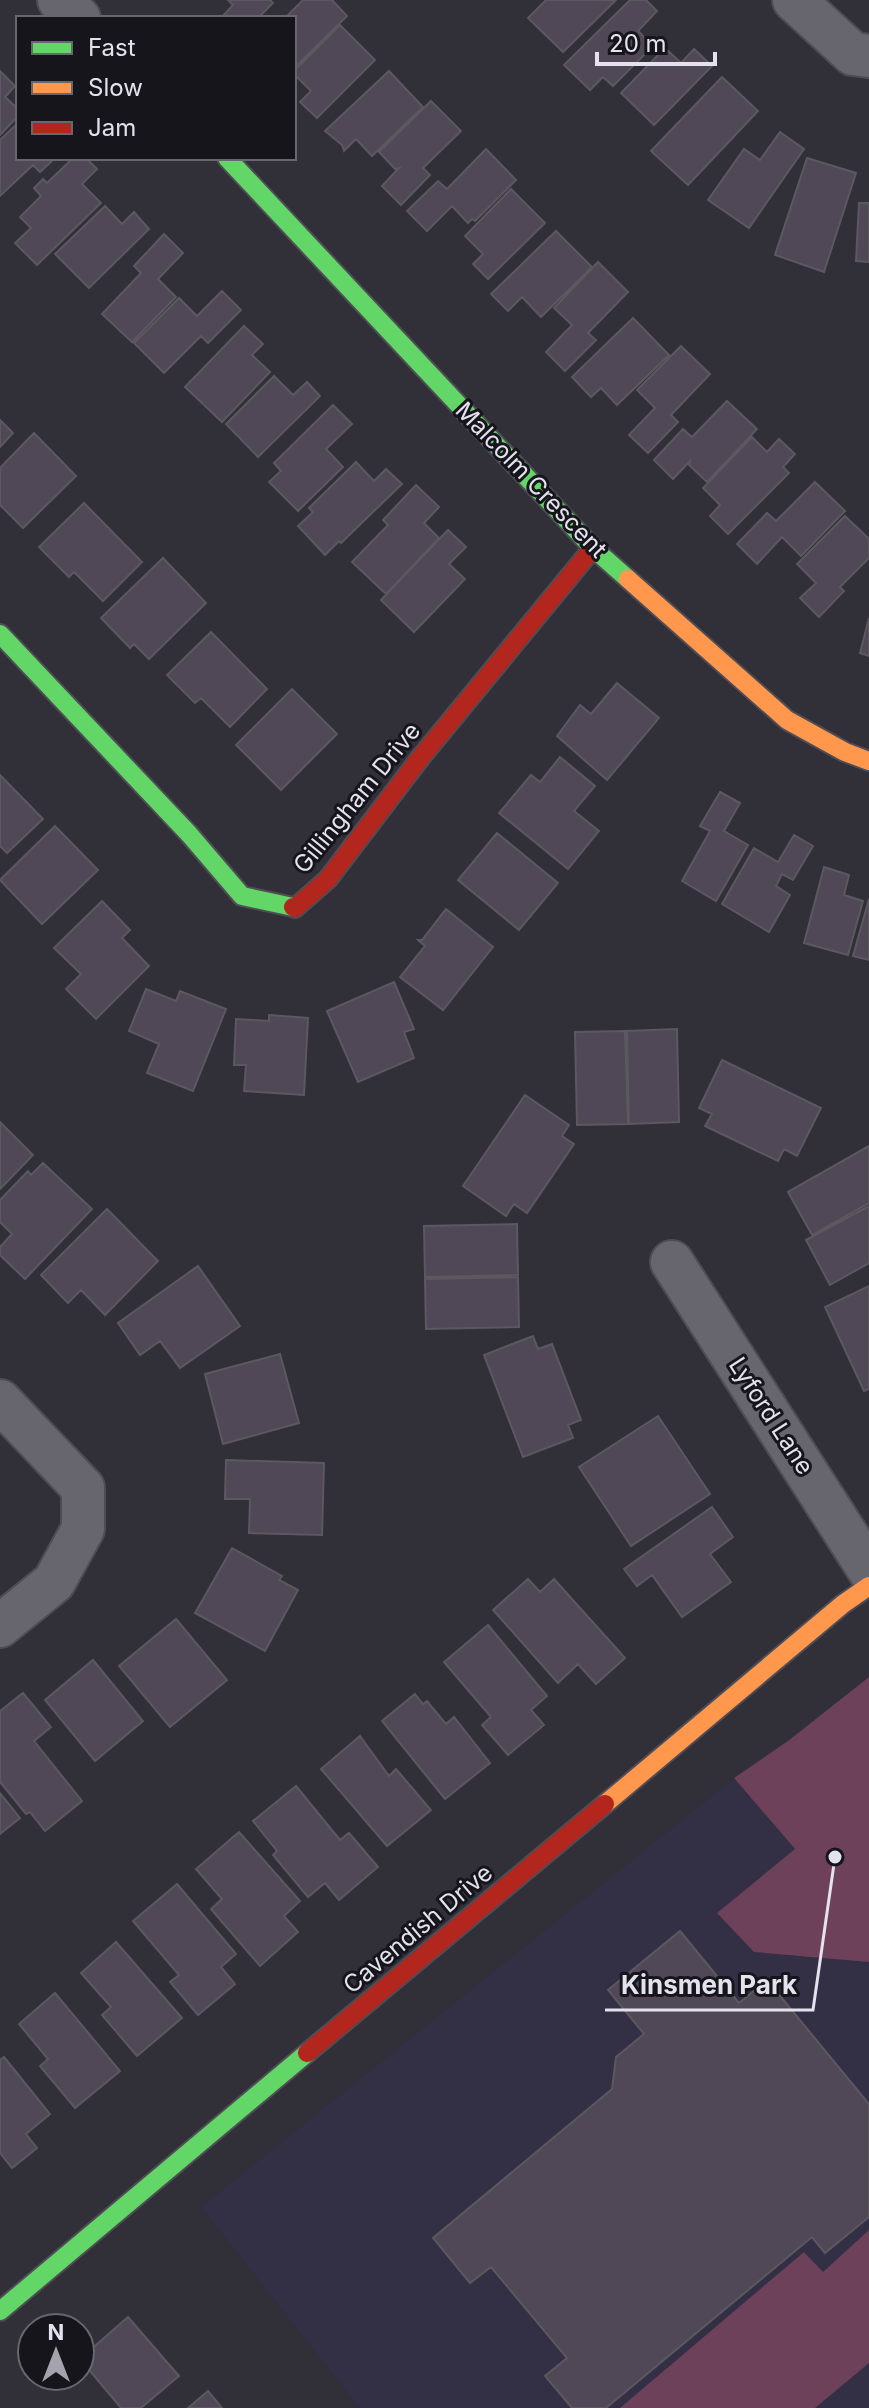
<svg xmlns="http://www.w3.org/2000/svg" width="869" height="2408" viewBox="0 0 869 2408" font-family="Inter,sans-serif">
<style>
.built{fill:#332f44}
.green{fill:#6d4159}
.building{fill:#504856;stroke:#5b585f;stroke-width:2}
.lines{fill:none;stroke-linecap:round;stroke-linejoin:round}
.street-casing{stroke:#4e4c54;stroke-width:46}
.fast-casing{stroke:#4e4c54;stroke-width:22}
.slow-casing{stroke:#4e4c54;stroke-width:22}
.jam-casing{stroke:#4e4c54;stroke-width:22}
.street{stroke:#67666e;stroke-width:42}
.fast{stroke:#63d668;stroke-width:18}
.slow{stroke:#ff974d;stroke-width:18}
.jam{stroke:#b3261e;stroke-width:18}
.labels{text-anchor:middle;stroke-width:6;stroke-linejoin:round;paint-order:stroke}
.street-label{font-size:24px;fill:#e3e2ed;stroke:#16151c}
.leader{fill:none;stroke:#e3e2ed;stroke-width:3}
.callout-dot{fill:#e3e2ed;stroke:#16151c;stroke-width:3}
.callout-label{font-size:26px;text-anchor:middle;font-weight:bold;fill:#e3e2ed;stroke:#16151c;stroke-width:6;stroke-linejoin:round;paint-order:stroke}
</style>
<rect width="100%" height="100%" fill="#312f38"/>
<path class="built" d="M734,1778l135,158v472h-509l-159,-201z"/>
<path class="green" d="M869,1677v285l-115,-10 -37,-39 78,-64 -61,-71 54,-37z
M869,2230v133l-54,45h-195l184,-156 19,20z"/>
<path class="building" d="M228,0h42l3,3 -15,15h-37l12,-13z
M303,0h29l15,16 -53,52v-50h-9z
M546,0h70l-53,52 -35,-34z
M630,0h16l11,11 -19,20 15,15 -40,40 -10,-9 -13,13 -26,-25z
M340,25l35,35 -58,58 -17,-16 11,-11 -17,-17v-3z
M665,48l16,15 13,-14 18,17 -58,59 -33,-32z
M0,71l15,15 -10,11 13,12v7l-18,19z
M389,71l34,36 -51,49 -16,-17 -12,12 -2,-6 -17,-14z
M722,77l36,34 -70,74 -37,-34z
M431,101l30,30 -38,37 7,7 -29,30 -19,-19 17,-18 -4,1 -16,-17z
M18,123v35h37l-15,14 -7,-7 -33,31v-56z
M780,132l24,17 -55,79 -41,-28 36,-51 16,11z
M486,149l30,31 -41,41 -3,-2 -4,4 -16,-17 -25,25 -20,-20 31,-30 9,8z
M73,158h13l11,11 -15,15 19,19 -64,62 -22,-22 16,-15 -11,-11 21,-21 -7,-8 9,-9 4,4z
M807,158l49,15 -32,99 -49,-17z
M511,189l34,34 -57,56 -15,-15 10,-10 -18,-18z
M859,203h10v59l-13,-1z
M105,206l17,18 12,-12 15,17 -60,59 -34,-34z
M556,231l36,36 -51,50 -19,-20 -14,14 -17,-17z
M164,234l19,19 -25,26 18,18 -44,45 -30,-28 39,-41 -7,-7z
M598,262l30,30 -40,41 8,7 -31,31 -19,-19 26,-27 -18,-17z
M222,291l19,19 -33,33 -7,-7 -37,37 -30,-30 45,-45 18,18z
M633,318l36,37 -52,50 -16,-17 -10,9 -19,-20z
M244,326l19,18 -11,11 18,17 -48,50 -37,-35z
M681,346l29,28 -39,41 7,7 -30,31 -19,-18 26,-27 -18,-18z
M274,376l19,19 14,-13 13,14 -62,61 -32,-33z
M727,401l30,28 -50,53 -18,-17 1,-4 -17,18 -19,-19 29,-31 9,8z
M333,405l19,19 -26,25 17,18 -45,44 -29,-29 12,-11 -7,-8z
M0,420l13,13 -13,14z
M34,433l42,43 -53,52 -23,-23v-37z
M752,437l15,15 12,-13 16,15 -12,13 6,6 -61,61 -18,-18 10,-11 -17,-17z
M356,462l18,19 12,-12 16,15 -61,59 -2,-2 -14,14 -27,-29 15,-14 -4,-4z
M815,482l30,29 -44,45 -19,-19 -25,27 -20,-20 30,-31 9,8z
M416,485l23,22 -15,16 15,15 -53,56 -34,-32 36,-37 -5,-5z
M84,503l58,59 -39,39 -29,-29 -5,5 -30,-30z
M845,516l24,23v19l-29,29 4,4 -25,26 -19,-19 16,-15 -19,-19z
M448,530l18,17 -17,17 16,15 -51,53 -33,-32z
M163,558l43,45 -57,56 -15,-15 -4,4 -29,-30z
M869,618v38l-9,-3z
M211,632l56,57 -37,38 -29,-29 -6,5 -28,-28z
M617,683l42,35 -52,62 -50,-44 23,-31 11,9z
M292,689l45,45 -56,56 -45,-45z
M560,757l35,29 -21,25 25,20 -31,38 -69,-56 32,-38 9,7z
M0,775l43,44 -36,34 -7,-7z
M720,792l20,11 -16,28 24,14 -32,56 -34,-20 28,-50 -10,-5z
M55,826l43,44 -56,54 -42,-44z
M497,833l61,50 -39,47 -61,-50z
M794,835l19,11 -20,34 -11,-6 -6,12 14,9 -21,37 -47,-28 32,-56 24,14z
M824,867l25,8 -5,20 19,6 -15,54 -44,-12z
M869,899v61l-16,-4z
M102,901l28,29 -8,8 27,28 -53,53 -30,-30 15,-15 -27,-26z
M446,909l47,38 -50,63 -43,-33 25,-31 -7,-6h4z
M394,982l20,47 -10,3 10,26 -56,24 -31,-71z
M146,989l30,12 4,-10 46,18 -33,82 -46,-18 12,-29 -30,-13z
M269,1015l39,3 -4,77 -60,-4 2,-26h-12l2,-46 33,2z
M677,1029l2,93 -50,2 -2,-93z
M625,1031l3,93 -51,1 -2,-93z
M722,1060l99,48 -24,48 -13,-7 -6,12 -73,-35 7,-12 -13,-6z
M525,1095l44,30 -7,11 12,8 -47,69 -13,-9 -8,12 -43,-30z
M0,1122l33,33 -33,34z
M869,1146v57l-57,32 -24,-43z
M43,1163l49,46 -67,70 -25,-24v-8l12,-13 -12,-12v-22l28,-29 3,4z
M869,1206v57l-39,22 -24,-45z
M107,1209l51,52 -53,54 -24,-25 -13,13 -27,-28z
M517,1224l1,51 -93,2 -1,-51z
M198,1266l42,60 -60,42 -20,-27 -20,14 -22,-32z
M518,1277l1,50 -93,2 -1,-50z
M869,1286v103l-5,2 -39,-84z
M533,1336l5,13 14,-5 29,76 -13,5 5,13 -50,19 -39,-102z
M280,1354l19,69 -76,21 -18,-70z
M658,1416l52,78 -79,52 -52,-79z
M226,1460l98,3 -2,72 -73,-2 1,-34h-25z
M712,1507l21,30 -23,17 21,28 -49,35 -30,-42 -15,11 -13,-17z
M232,1548l50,28 -3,4 19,10 -33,61 -70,-38z
M528,1579l12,13 14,-13 71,79 -29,26 -18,-20 -20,19 -65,-73z
M176,1619l51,61 -57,47 -51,-61z
M488,1625l59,71 -16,14 13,15 -36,30 -26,-30 9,-8 -47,-55z
M93,1660l50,61 -48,40 -50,-61z
M23,1693l28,34 -17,14 48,60 -37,30 -15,-19 -4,2 -26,-32v-71z
M415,1694l8,10 4,-3 19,23 8,-7 36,46 -45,36 -63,-78z
M360,1736l29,40 7,-7 35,41 -44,36 -66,-77z
M296,1786l44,54 9,-7 29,34 -39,33 -14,-17 -17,14 -35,-42 4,-4 -24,-30z
M0,1793l20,25 -20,16z
M239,1832l61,69 -16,15 14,16 -38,34 -49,-57 11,-10 -26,-30z
M177,1884l59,70 -15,13 14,17 -37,31 -28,-33 9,-7 -46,-54z
M680,1931l59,72 28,-23 102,124v113l-44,36 -13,-16 -206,171h-34l-27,-32 22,-18 -76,-91 -21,16 -37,-45 179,-149 4,-32 28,-23 -36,-44z
M116,1942l66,76 -45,38 -35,-41 9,-8 -30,-34z
M55,1993l65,78 -45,37 -35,-42 8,-7 -29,-35z
M4,2057l46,57 -24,20 11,14 -25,20 -12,-15v-93z
M128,2317l51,59 -38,32h-20l-41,-49z
M208,2391l14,17h-34z"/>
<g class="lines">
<defs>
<path id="street" d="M59,0l20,18
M794,0l59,54 16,2
M672,1262l197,308
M0,1401l83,87v41l-29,53 -54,44"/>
<path id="fast" d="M227,158l366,390 35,31
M0,634l189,200 53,62 51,11
M0,2311l307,-258"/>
<path id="slow" d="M628,579l159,141 58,32 24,9
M605,1804l238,-200 26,-18"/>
<path id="jam" d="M293,907l2,1 33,-29 93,-122 172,-209
M307,2053l298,-249"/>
</defs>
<use href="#street" class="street-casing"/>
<use href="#fast" class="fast-casing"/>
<use href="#slow" class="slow-casing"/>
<use href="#jam" class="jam-casing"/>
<use href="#street" class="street"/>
<use href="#fast" class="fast"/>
<use href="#slow" class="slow"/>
<use href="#jam" class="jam"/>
</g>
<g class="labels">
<g class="street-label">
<text transform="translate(531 480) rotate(46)" y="8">Malcolm Crescent</text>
<text transform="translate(357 798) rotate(-51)" y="8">Gillingham Drive</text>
<text transform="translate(771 1416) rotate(57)" y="8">Lyford Lane</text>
<text transform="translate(418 1929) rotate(-40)" y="8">Cavendish Drive</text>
</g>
</g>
<path class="leader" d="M835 1857L813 2010H605"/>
<circle class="callout-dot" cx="835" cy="1857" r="8"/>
<g class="callout-label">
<text x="709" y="1994">Kinsmen Park</text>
</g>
<rect x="16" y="16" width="280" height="144" fill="#16151c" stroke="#686770" stroke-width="2"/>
<rect x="32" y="42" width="40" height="12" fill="#63d668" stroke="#686770" stroke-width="2"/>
<text x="88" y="56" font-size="24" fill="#e3e2ed">Fast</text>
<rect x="32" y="82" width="40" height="12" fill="#ff974d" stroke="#686770" stroke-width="2"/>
<text x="88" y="96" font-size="24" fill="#e3e2ed">Slow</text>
<rect x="32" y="122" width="40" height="12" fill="#b3261e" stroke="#686770" stroke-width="2"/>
<text x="88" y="136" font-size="24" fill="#e3e2ed">Jam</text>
<g transform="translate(56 2352)"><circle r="38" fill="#16151c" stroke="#686770" stroke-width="2"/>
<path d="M0-6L14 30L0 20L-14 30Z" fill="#a5a3ae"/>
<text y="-12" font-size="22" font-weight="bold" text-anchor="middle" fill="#e3e2ed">N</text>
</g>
<path d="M597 52v12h118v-12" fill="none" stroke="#e3e2ed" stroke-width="4"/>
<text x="609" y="52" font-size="24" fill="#e3e2ed" stroke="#16151c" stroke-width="6" paint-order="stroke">20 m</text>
</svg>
